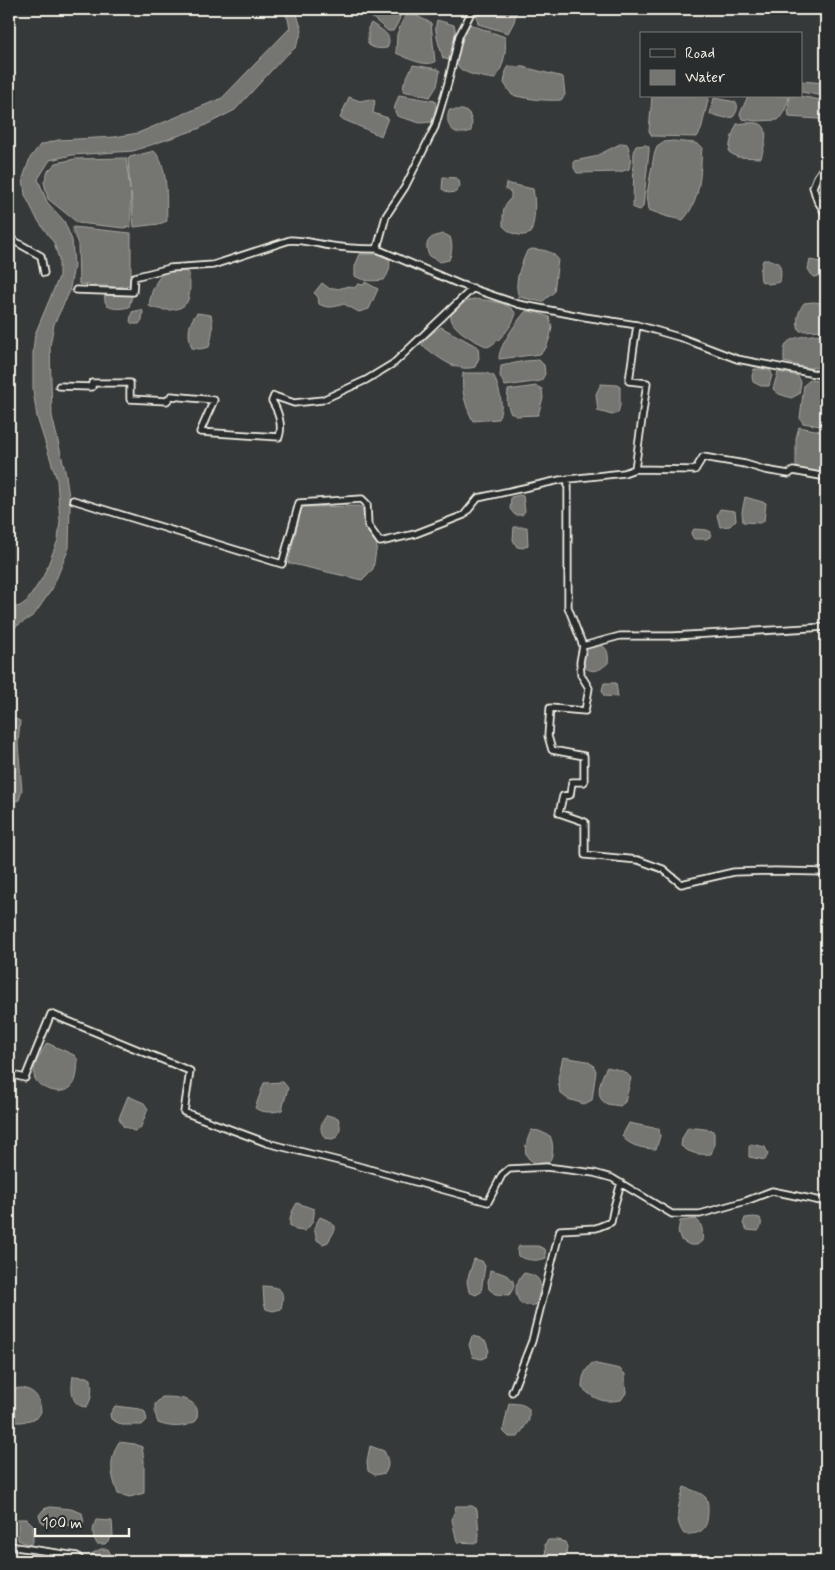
<svg xmlns="http://www.w3.org/2000/svg" width="835" height="1570" viewBox="0 0 835 1570" font-family="Mynerve,sans-serif">
<style>
.water{fill:#757572;stroke:#a8a7a1}
.lines{fill:none;stroke-linecap:round;stroke-linejoin:round}
.street-casing{stroke:#f4f1e8;stroke-width:9}
.street{stroke:#2a2d2e;stroke-width:5.5}
</style>
<rect width="100%" height="100%" fill="#363939"/>
<filter id="ink" filterUnits="userSpaceOnUse"><feTurbulence type="fractalNoise" baseFrequency=".02" numOctaves="2"/><feDisplacementMap in="SourceGraphic" scale="10" xChannelSelector="R" yChannelSelector="G"/><feConvolveMatrix kernelMatrix="1 2 1 2 8 2 1 2 1" color-interpolation-filters="sRGB"/></filter>
<g filter="url(#ink)">
<path class="water" d="M282,9h13l1,2 6,20 -6,16 -14,12 -47,51 -37,19 -65,22 -61,4 -22,5 -12,19 9,23 17,19 8,19 2,26 -5,27 -15,31 -4,22 2,70 14,59 4,30 -1,43 -17,41 -18,26 -22,14h-3v-20l11,-3 7,-5 16,-24 15,-37 2,-19 -3,-41 -20,-63 -4,-27v-39l2,-17 24,-57v-18l-5,-16 -17,-24 -12,-24 -2,-17 7,-20 10,-13 18,-5 57,-3 23,-4 84,-35 68,-70 -2,-9z
M362,9h39c0,9 -3,14 -8,22h-5z
M479,9h38l-3,13 -6,11 -30,-9 -1,-7z
M407,11l24,12 4,39c-11,5 -28,-4 -39,-9l1,-19z
M437,20l17,5c5,16 2,21 -6,35l-5,-2c-3,-11 -10,-27 -6,-38z
M371,23c10,7 23,11 16,25 -7,1 -14,1 -19,-4v-16z
M469,24l36,13c2,15 -2,31 -10,42 -9,-1 -33,-5 -37,-13 -6,-9 6,-33 11,-42z
M413,65l24,4 3,2 -3,15 -7,11 -27,-6 1,-8z
M509,66l14,1 40,10 2,18 -4,5c-17,1 -33,-1 -49,-5l-8,-12 2,-12z
M801,81l25,2v12h-8l-17,-3z
M399,95l36,6 1,6 -4,15 -12,1 -23,-7 -3,-7z
M652,96h57l-8,34 -4,7 -45,-1 -3,-5z
M748,96h41c-1,8 -6,19 -11,24l-22,1 -14,-2 -2,-5z
M790,96h9l27,5v21l-8,-3 -29,-2 -1,-8z
M349,97l11,4 10,-2 5,2 -2,12 15,5 -7,18 -41,-18z
M714,98l22,4c3,5 1,10 -3,15l-7,1 -16,-4z
M449,110h14l6,3 3,9 -1,9c-17,7 -27,-5 -22,-21z
M745,123c5,0 13,-1 17,2 8,6 1,25 -1,33l-24,-1 -8,-5c1,-10 3,-18 8,-28z
M673,141l22,2 7,4c-2,26 0,52 -19,73l-15,-3 -19,-7 -2,-16 7,-39 3,-8 7,-5z
M622,143l5,1c4,8 4,17 2,25l-9,3 -43,1 -3,-5v-7l20,-4z
M646,145l3,2v4l-6,56 -3,3 -7,-2 1,-58 2,-4z
M154,151c15,15 12,49 13,70l-8,3 -25,3 -3,-34v34l-7,1 -46,-5 -30,-24 -4,-17 4,-11 8,-8 19,-4 51,-1 4,32 -2,-31 2,-2z
M826,170v25l-6,-5 -1,-8z
M443,177l13,1 3,2 1,6 -4,6 -7,1 -7,-4z
M506,183l27,6c3,16 2,29 -2,44 -11,5 -20,1 -28,-7 0,-12 -1,-20 8,-28v-6l-6,-3z
M73,227l58,6v52l-14,2 -38,-3 -1,-40 -5,-12z
M444,234l6,3c3,8 2,15 -1,23l-9,2 -11,-6c-6,-15 1,-20 15,-22z
M532,249c11,1 19,1 26,10l-4,33 -12,10 -23,-5c-6,-14 2,-32 8,-46z
M360,254h16l13,5c2,8 0,14 -5,21 -11,1 -20,2 -29,-4v-10z
M763,260h7l8,3c4,6 3,12 2,19l-11,2 -8,-3 -1,-9z
M810,260l16,3v13l-13,1 -5,-8z
M168,271h16l5,2c1,8 2,22 -2,29 -7,11 -28,9 -38,4 1,-11 7,-31 19,-35z
M365,282l13,7 -9,20 -10,3 -15,-8c-9,3 -17,5 -25,0l-1,-7 -4,-4 8,-10 8,6 5,-1 3,1 10,-3 6,2 4,-4 6,1z
M128,293l4,3 -3,11c-12,3 -27,3 -24,-13z
M473,299c13,1 36,2 43,15 -5,14 -15,26 -28,33 -25,-11 -61,-33 -15,-48z
M813,302l13,1v27l-26,1c-5,-8 -2,-20 4,-28z
M140,310l3,1 -1,9 -3,4h-7l-2,-3 2,-9z
M526,311l13,2 10,4 3,10 -2,10 -4,11 -6,6 -41,5c-1,-12 19,-39 27,-48z
M197,313l14,2c3,11 1,22 -2,32l-9,2 -8,-1c-5,-13 -4,-25 5,-35z
M441,327l37,20 1,11 -4,9c-20,6 -38,-11 -53,-22l2,-6z
M826,334v33l-18,1 -24,-6c0,-6 -1,-14 3,-19 5,-7 31,-9 39,-9z
M539,360l5,5 1,9 -4,7 -36,5 -5,-10 1,-10 24,-5z
M754,369h11l6,2 1,4 -3,11h-8l-8,-4 -1,-6z
M778,372l20,4 3,6 -2,12 -8,4 -12,-4 -6,-5z
M463,373h23l8,3c5,13 11,30 4,43l-25,2c-8,-16 -12,-30 -10,-48z
M810,380l16,2v45l-23,-4 -3,-5 4,-33z
M601,384l16,1 3,2v18l-2,8 -6,2 -14,-4 -2,-17z
M536,386l6,3 1,9 -5,17 -22,1 -6,-4 -3,-10 1,-12z
M799,427l27,5v41l-30,-5v-30z
M520,495l3,1 2,15 -3,4h-7l-5,-6 1,-12z
M745,497l21,6 -2,18 -4,2 -17,-1 -1,-10z
M360,506l3,3 1,18 13,18 -4,24 -11,11 -74,-17 13,-53 3,-3z
M720,509l15,2 1,9 -6,6 -10,1 -3,-12z
M514,527h13l1,18 -5,3 -6,-1 -4,-7z
M694,529l13,1 4,2 -1,5 -4,2h-12l-3,-5z
M602,645c6,4 7,11 6,18 -8,7 -14,11 -24,4v-18l3,-3z
M604,683h12l2,14 -14,-1 -2,-6z
M9,716l11,5 -2,23 4,47 -3,9 -10,3z
M47,1043l27,12 4,5c-1,8 0,19 -6,26 -10,12 -41,2 -38,-15 1,-10 8,-19 13,-28z
M563,1057l24,4 6,4 3,6 -4,29 -8,4 -16,-5 -8,-6 -2,-15z
M607,1067c9,2 18,3 24,11l-6,24 -5,4c-4,-1 -9,-1 -13,-2 -14,-6 -6,-27 0,-37z
M283,1082l5,6 -6,22c-8,3 -20,3 -27,-2l9,-25z
M128,1096l16,7 4,6 -8,20 -6,2 -11,-5 -4,-8z
M327,1115l11,3c3,8 3,12 -1,19l-5,2 -7,-1c-7,-9 -4,-15 2,-23z
M629,1123l30,6 1,7 -4,13c-12,0 -27,-3 -34,-13z
M688,1127l24,3 2,3v13l-3,8c-12,1 -20,0 -30,-8l1,-7z
M531,1130l8,1 11,5c4,8 4,22 -3,28 -14,2 -26,-7 -20,-22 1,-5 3,-8 4,-12z
M751,1144l14,3 3,7 -3,6 -16,-3v-10z
M297,1203l17,6c1,8 -2,17 -10,22l-8,-1 -6,-4c-1,-9 2,-15 7,-23z
M320,1217l7,3 8,6v4l-7,12 -5,2 -6,-4 -3,-12z
M754,1217l6,1c2,5 2,8 -2,13l-11,-1 -4,-6 2,-6z
M696,1219c7,6 7,13 6,22l-5,4h-7l-9,-5 -3,-8 2,-11z
M519,1246h19l7,3 1,9c-10,4 -19,2 -28,-2l-1,-5z
M474,1259l8,2 3,5 -4,26 -5,3 -7,-3 -2,-11z
M490,1270c13,3 33,8 19,25l-14,-1 -6,-5 -1,-7z
M524,1273c22,4 16,13 13,30l-5,3 -11,-2c-8,-12 -6,-20 3,-31z
M263,1286c19,1 22,4 18,23l-8,2 -7,-2 -2,-6z
M472,1336l8,2 6,4 3,9 -3,6 -5,2 -8,-2 -4,-12z
M592,1363l28,6 5,5 1,19 -5,7c-19,3 -25,0 -39,-12 0,-11 2,-16 10,-25z
M73,1376l14,1 4,2c1,10 2,20 -5,28 -16,-1 -15,-19 -13,-31z
M22,1388c14,3 18,10 19,24l-4,6 -15,4h-13v-33z
M162,1397c10,0 30,0 35,12 1,3 0,9 -1,12 -11,7 -25,7 -38,2l-3,-10v-9z
M509,1403c7,1 14,0 20,6v11l-11,17h-9l-6,-6z
M115,1406l25,3 5,3 2,8 -5,5h-20l-11,-6 -1,-5z
M119,1442l16,2 7,3 2,13v33l-14,4 -12,-3c-7,-20 -10,-33 1,-52z
M370,1446l14,5c4,8 6,14 1,22l-10,2 -7,-4 -1,-10z
M684,1487c7,3 17,5 22,11 2,3 2,8 2,12 0,18 -5,25 -24,24 -11,-15 -5,-30 0,-47z
M456,1506h16l5,3 2,26 -2,8 -20,-1 -5,-22z
M50,1507l21,2 11,4 2,10 -5,2 -31,1 -7,-5 -2,-6 5,-6z
M18,1519h9l6,6v17l-4,3 -11,-5z
M96,1520l16,1 1,15 -8,8h-8c-5,-9 -5,-14 -1,-24z
M548,1540h9l8,2 2,5 -2,14h-17l-2,-2 -1,-15z
M101,1549h7l4,8v4h-22l1,-7z"/>
<g class="lines">
<defs>
<path id="street" d="M473,9l-14,27 -11,47 -13,44 -30,60 -19,29 -9,33 82,35 59,20 67,13 52,8 45,13 55,21 89,17
M826,164l-9,13 -4,10 4,13 9,14
M9,238l32,18 3,17
M76,290l57,2 1,-15 36,-9 43,-3 77,-25c13,0 23,3 35,5 17,3 35,4 52,4
M59,386l33,1v-4h38v16l37,2 4,-5 43,4 -14,32 79,5c4,-11 -1,-27 -7,-36l2,-5 20,7 28,-3 44,-20 28,-17 79,-75
M635,469l60,1 8,-13 42,7 20,6 24,4 4,-3 33,6
M568,479v128l15,39 -3,16 1,13 8,13 -4,23 -35,-3 -2,28 4,14 32,6v26h-12l-2,13 -7,1 -4,17 26,9v33l53,5 25,9 18,15 53,-12 41,-1 51,1
M73,500l209,64 17,-61 63,-4 5,5 1,21 12,17 35,-8 49,-19 14,-17 82,-18 64,-7 11,-4 12,-86 -18,-2 8,-56
M583,646l37,-10h53l153,-9
M9,1074l16,4 26,-64 139,57 -6,41 83,31 80,20 141,39 14,-27 7,-6 37,-2 48,6 18,5 60,36h28l46,-13 26,-10 54,11
M512,1392l20,-51 28,-111 36,-2 15,-6 3,-15 7,-24
M9,1546l68,10 4,5"/>
</defs>
<use href="#street" class="street-casing"/>
<use href="#street" class="street"/>
</g>
</g>
<rect width="835" height="1570" fill="none" stroke="#2a2d2e" stroke-width="30"/>
<rect x="15" y="15" width="805" height="1540" fill="none" stroke="#f4f1e8" stroke-width="2" filter="url(#ink)"/>
<rect x="640" y="32" width="162" height="65" fill="#2a2d2e" stroke="#7b7b78"/>
<rect x="650" y="49" width="25" height="8" fill="#2a2d2e" stroke="#7b7b78"/>
<text x="685" y="58" font-size="15" fill="#f4f1e8">Road</text>
<rect x="650" y="70" width="25" height="15" fill="#757572" stroke="#7b7b78"/>
<text x="685" y="82" font-size="15" fill="#f4f1e8">Water</text>
<path d="M35 1528v8h94v-8" fill="none" stroke="#f4f1e8" stroke-width="2.5"/>
<text x="42" y="1528" font-size="15" fill="#f4f1e8" stroke="#2a2d2e" stroke-width="4" paint-order="stroke">100 m</text>
</svg>
